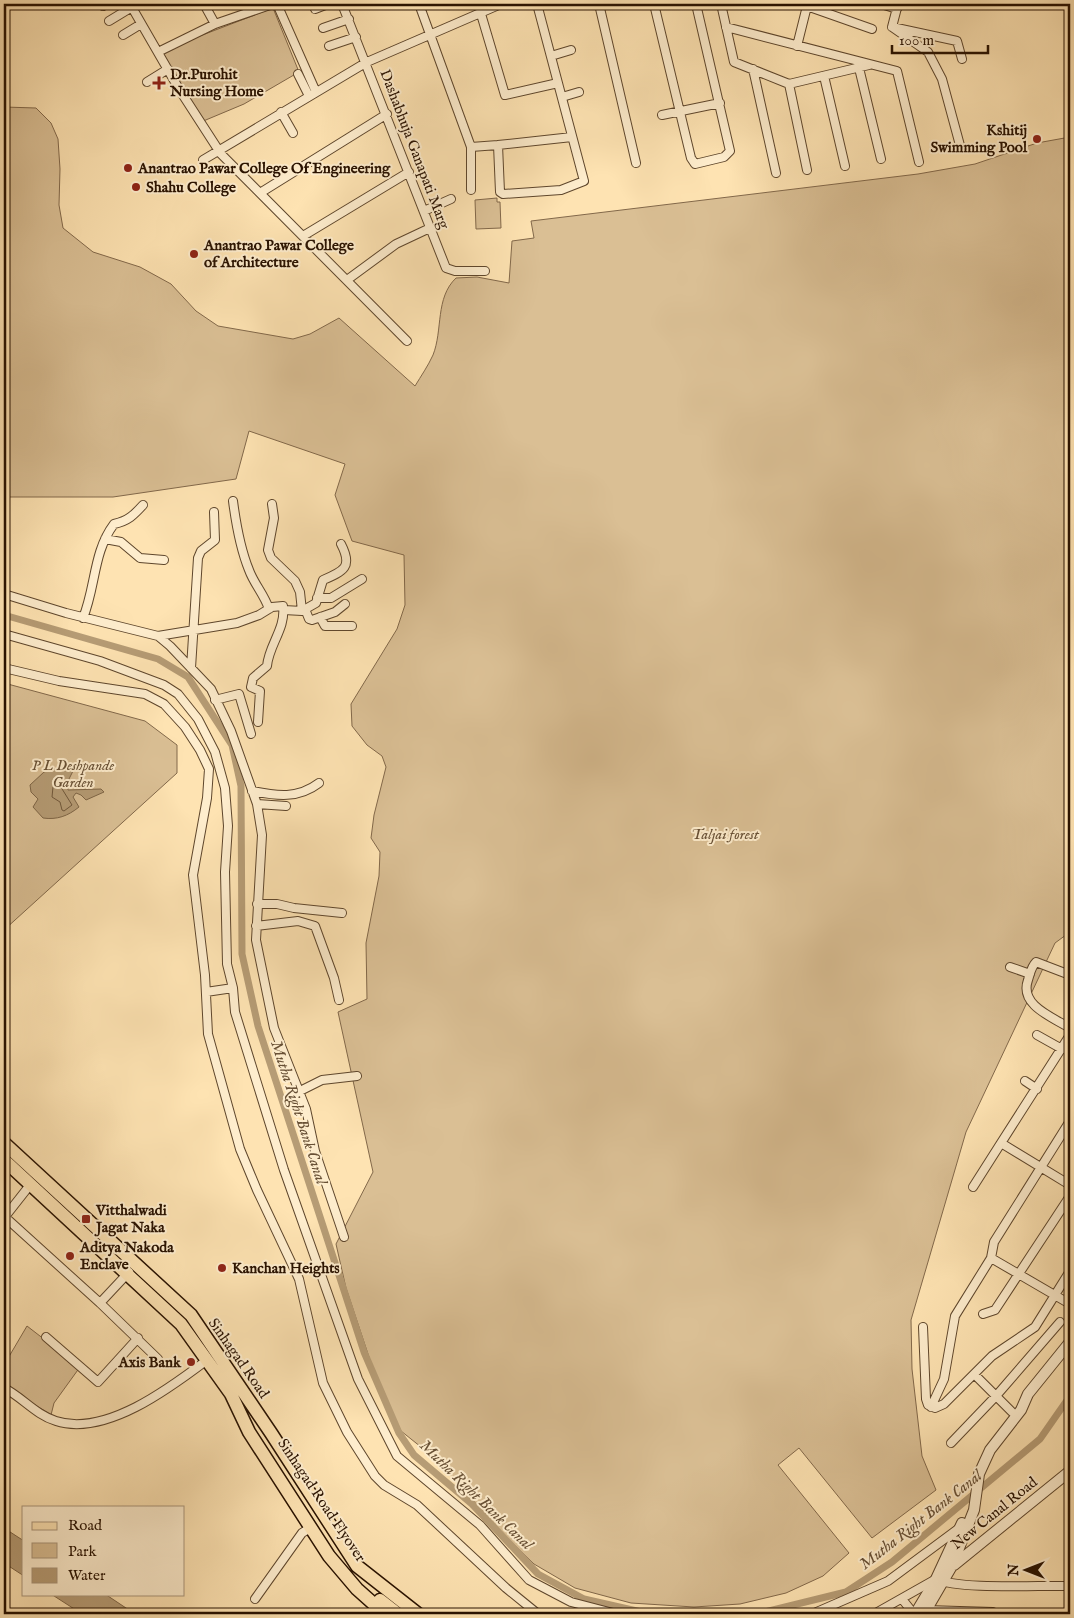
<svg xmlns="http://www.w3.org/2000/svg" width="1074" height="1618" viewBox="0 0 1074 1618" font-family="'IM FELL English',serif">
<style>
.green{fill:#dabf94;stroke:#82684a}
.water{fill:#b69c75;stroke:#7e6546}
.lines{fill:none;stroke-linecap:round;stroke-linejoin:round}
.shore{stroke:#70573a;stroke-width:1}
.canal{stroke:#b69c75;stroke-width:7}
.minor-casing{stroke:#5e462c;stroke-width:10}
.tertiary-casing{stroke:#5e462c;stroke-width:12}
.primary-casing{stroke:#291200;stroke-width:15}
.minor{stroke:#feedcd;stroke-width:8}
.tertiary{stroke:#feedcd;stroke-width:10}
.primary{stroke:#fee3b2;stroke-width:12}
.poi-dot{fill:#8f2418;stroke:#feedcd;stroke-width:2}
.labels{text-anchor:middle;stroke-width:4;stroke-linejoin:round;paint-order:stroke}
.poi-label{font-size:15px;font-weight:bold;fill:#291200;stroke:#feedcd;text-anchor:start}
.street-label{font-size:15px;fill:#291200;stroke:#feedcd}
.park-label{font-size:15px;font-style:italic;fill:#674f34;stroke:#feedcd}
.water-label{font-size:16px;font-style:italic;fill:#685035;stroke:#feedcd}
</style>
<rect width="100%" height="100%" fill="#fee3b2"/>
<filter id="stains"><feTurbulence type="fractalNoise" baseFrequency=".004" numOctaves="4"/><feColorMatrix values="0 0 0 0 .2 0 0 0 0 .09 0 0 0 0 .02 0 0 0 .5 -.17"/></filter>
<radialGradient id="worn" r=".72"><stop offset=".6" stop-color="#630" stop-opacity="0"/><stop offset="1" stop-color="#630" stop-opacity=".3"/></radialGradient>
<path class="green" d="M273,8l26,64 -55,32 -43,18 -43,-70z
M4,107l32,1 15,15 7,16 2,30 -1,36 4,23 30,24 47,15 31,17 25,27 22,15 75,13 17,-5 29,-16 76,68c6,-10 13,-20 18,-31 10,-25 2,-57 23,-77l21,-1 32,6 3,-42 22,-3 -3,-17 387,-47 57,-10 62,-21 33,-6v795l-15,11 -89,189 -55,188 1,49 10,87 14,34 -64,48 -73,-90 -21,17 71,88 -26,23 -37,17 -46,11 -46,3 -63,-4 -56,-15 -41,-24 -31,-30 -67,-75 -35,-28 -19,-35 -36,-108 -10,-44 37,-72 -35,-160 29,-13 -1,-56 13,-67 1,-24 -9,-14 3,-23 12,-48 -4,-11 -15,-11 -15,-19 -1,-22 46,-75 8,-24 -1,-50 -52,-14 -17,-46 10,-31 -96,-33 -13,48 -123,18h-109z
M497,198v4h3l1,26 -25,1 -1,-29z
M4,683l141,38 32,24v28l-173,157z
M27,1326l53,41 -26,36 -3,12 -47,-30v-20z"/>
<path class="water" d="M70,764l5,3 -8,16 1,7 33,-1 3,3 -18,8 -5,-5 -5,-2 -3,4 6,10c-11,9 -22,13 -36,11l-10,-11 5,-8 -7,-7 -1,-7 14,-13z
M4,1528l20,13v35l-20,-13z
M51,1594h54l30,20h-53z"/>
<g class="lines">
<path class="shore" d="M59,784l13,21 -8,6 -2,-1 -2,-8 -8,-5 1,-10z"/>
<path class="canal" d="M4,615l154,44 30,18 44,68 9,41 1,168 16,72 106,326 35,81 15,22 58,49 66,70 46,25 66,15
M756,1614l90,-22 46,-30 148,-123 30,-43"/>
<defs>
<path id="minor" d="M130,4l49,85 42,65 186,187
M204,4l11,20
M277,4l39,88
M342,4l104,264 9,3h30
M419,4l52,143v43
M599,4l37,159
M654,4l37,154 4,6 29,-7 6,-6 -34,-147
M721,4l13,58 55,22 80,-19
M801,4l71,25
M881,4l16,5
M898,4l-6,23 65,14 5,18
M103,6l3,-2
M315,9l13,-5
M481,14l24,81 53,-12
M109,21l23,-14
M726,27l171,44 22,91
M892,27l36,25 14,27 19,70
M323,28l26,-9
M123,35l18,-11
M329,46l27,-9
M797,46l10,-40
M158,52l57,-28 58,-20
M551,56l20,-6
M859,68l22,91
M753,69l23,104
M298,74l11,22
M824,76l21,90
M147,82l21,-13
M789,84l18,86
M562,97l17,-5
M281,112l12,21
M662,115l58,-12
M498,145l74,-8
M471,147l27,-2 2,47 3,2 58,-4 23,-9 -47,-177
M203,160l164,-98 134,-58
M260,193l127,-79
M424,211l27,-12
M303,236l106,-64
M347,280l49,-36 34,-16
M233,501c3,23 7,47 16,69 5,14 15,24 20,39
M272,504l2,14 -6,32 3,8 24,23 5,11 2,19
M105,539l16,3 19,16 24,2
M4,594l62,19 92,23 79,-13 22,-8 13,-8 11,-1c3,23 -14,38 -16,60l-14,12 -2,9 9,4 -2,31
M317,598h14l31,-19
M305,609l4,10 3,1 23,-8 10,-8
M284,610l18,1 14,-8 7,-23c21,-9 30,-13 18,-36
M320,617l5,9h27
M83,618c13,-32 10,-66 31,-94 14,-3 20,-9 29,-19
M4,634l96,27 64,24 14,9 20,25 17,33 10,36 3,38 -3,46 2,92 6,24 2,24 49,158 74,209 39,77 83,69 49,55 42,22 46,12
M158,636l12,10 41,43 20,42 26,73 5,31 -6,105 18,88 32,81 9,42 29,86
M4,668l55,13 86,13 19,10 21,23 15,23 9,19 -2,29 -14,77 12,100 3,59 32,115 17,41 42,89 24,104 24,49 28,44 9,9 33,20 89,83 32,26
M191,668l7,-110 3,-7 14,-11 -1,-28
M215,700l24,-6 12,40
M252,791c25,5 46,8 67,-8
M257,804l29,2
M257,904h20l17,4 48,5
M256,926l42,-5 17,5 19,52 5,22
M1010,967l20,7
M1070,975l-34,-13c-5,5 -6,12 -8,18 -9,25 24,37 42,48
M206,992l27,-4
M1037,1035l25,14
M1070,1035l-69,108 69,42
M1025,1081l12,8
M300,1091l22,-11 35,-4
M973,1187l28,-44
M5,1217l95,86 29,-31
M4,1218l26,-33
M991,1258l79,46
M100,1303l58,56
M983,1314l12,-4 75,-114
M923,1327l3,72 2,6 7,3 9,-4 48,-48 43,-29 35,-56
M46,1337l52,45 40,-44
M974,1374l38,38
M4,1388c18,9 32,27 52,33 49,16 114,-33 151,-61
M931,1407l13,-28 11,-63 36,-58 3,-16 76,-121
M951,1443l45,-47 64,-74
M255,1599l47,-66 8,-5
M902,1599l12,15
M926,1610l67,2v2
M812,1614l76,-33 70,-52
M874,1614l62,-35c24,11 104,6 134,7"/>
<path id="tertiary" d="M954,1565l116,-94
M915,1614l21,-35 26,-56
M924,1614l28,-48 22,-56 5,-36 11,-24 31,-40 7,-16 42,-52"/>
<path id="primary" d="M4,1143l187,172 80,118 86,133 61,48
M4,1160l177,164 50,70 18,38 80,124 28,33 28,25
M380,1600l18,14"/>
</defs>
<use href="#minor" class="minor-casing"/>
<use href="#tertiary" class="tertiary-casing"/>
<use href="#primary" class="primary-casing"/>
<use href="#minor" class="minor"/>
<use href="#tertiary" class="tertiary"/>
<use href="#primary" class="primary"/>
</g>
<g class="poi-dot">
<path d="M156.5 75.5h5v5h5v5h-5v5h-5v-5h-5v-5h5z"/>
<circle cx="1037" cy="139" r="5"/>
<circle cx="128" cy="168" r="5"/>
<circle cx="136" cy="187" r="5"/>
<circle cx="194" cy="254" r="5"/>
<rect x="81" y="1214" width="10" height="10" rx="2.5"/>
<circle cx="70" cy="1256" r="5"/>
<circle cx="222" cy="1268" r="5"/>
<circle cx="191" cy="1362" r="5"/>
</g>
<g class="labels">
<g class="poi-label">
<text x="170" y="79">Dr.Purohit<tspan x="170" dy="17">Nursing Home</tspan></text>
<text x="1027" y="135" text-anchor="end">Kshitij<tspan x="1027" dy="17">Swimming Pool</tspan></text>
<text x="138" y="173">Anantrao Pawar College Of Engineering</text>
<text x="146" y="192">Shahu College</text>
<text x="204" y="250">Anantrao Pawar College<tspan x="204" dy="17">of Architecture</tspan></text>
<text x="96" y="1215">Vitthalwadi<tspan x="96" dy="17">Jagat Naka</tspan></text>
<text x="80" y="1252">Aditya Nakoda<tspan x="80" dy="17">Enclave</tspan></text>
<text x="232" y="1273">Kanchan Heights</text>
<text x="181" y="1367" text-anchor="end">Axis Bank</text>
</g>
<g class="street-label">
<text transform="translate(415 149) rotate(69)" y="5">Dashabhuja Ganapati Marg</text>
<text transform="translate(239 1358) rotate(55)" y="5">Sinhagad Road</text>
<text transform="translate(322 1500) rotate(56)" y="5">Sinhagad Road Flyover</text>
<text transform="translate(994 1513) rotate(-39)" y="5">New Canal Road</text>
</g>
<g class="park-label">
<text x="73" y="770">P L Deshpande<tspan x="73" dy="17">Garden</tspan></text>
<text x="725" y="839">Taljai forest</text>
</g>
<g class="water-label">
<text transform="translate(300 1112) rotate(72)" y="6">Mutha Right Bank Canal</text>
<text transform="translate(477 1494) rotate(44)" y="6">Mutha Right Bank Canal</text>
<text transform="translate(920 1519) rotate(-38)" y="6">Mutha Right Bank Canal</text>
</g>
</g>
<rect width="1074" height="1618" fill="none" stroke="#fee3b2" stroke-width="20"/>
<rect x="5" y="5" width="1064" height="1608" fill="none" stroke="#291200" stroke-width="2.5"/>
<rect x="10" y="10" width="1054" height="1598" fill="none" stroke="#291200"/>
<rect x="22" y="1506" width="162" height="90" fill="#feedcd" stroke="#a9957b"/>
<rect x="32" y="1522" width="25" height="8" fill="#fee3b2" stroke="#a9957b"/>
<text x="68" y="1530" font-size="15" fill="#291200">Road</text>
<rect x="32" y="1543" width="25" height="15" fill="#dabf94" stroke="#a9957b"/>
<text x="68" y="1556" font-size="15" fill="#291200">Park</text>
<rect x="32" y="1568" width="25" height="15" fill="#b69c75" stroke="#a9957b"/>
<text x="68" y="1580" font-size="15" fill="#291200">Water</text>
<g transform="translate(1026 1570) rotate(270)" stroke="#feedcd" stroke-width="4" paint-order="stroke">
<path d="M0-4L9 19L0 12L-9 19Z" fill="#291200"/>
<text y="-8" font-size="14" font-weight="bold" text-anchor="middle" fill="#291200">N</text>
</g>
<path d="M892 45v8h96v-8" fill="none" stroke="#291200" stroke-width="2.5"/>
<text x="899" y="45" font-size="15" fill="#291200" stroke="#feedcd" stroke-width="4" paint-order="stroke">100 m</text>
<rect width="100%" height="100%" filter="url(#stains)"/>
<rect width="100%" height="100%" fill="url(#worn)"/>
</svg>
